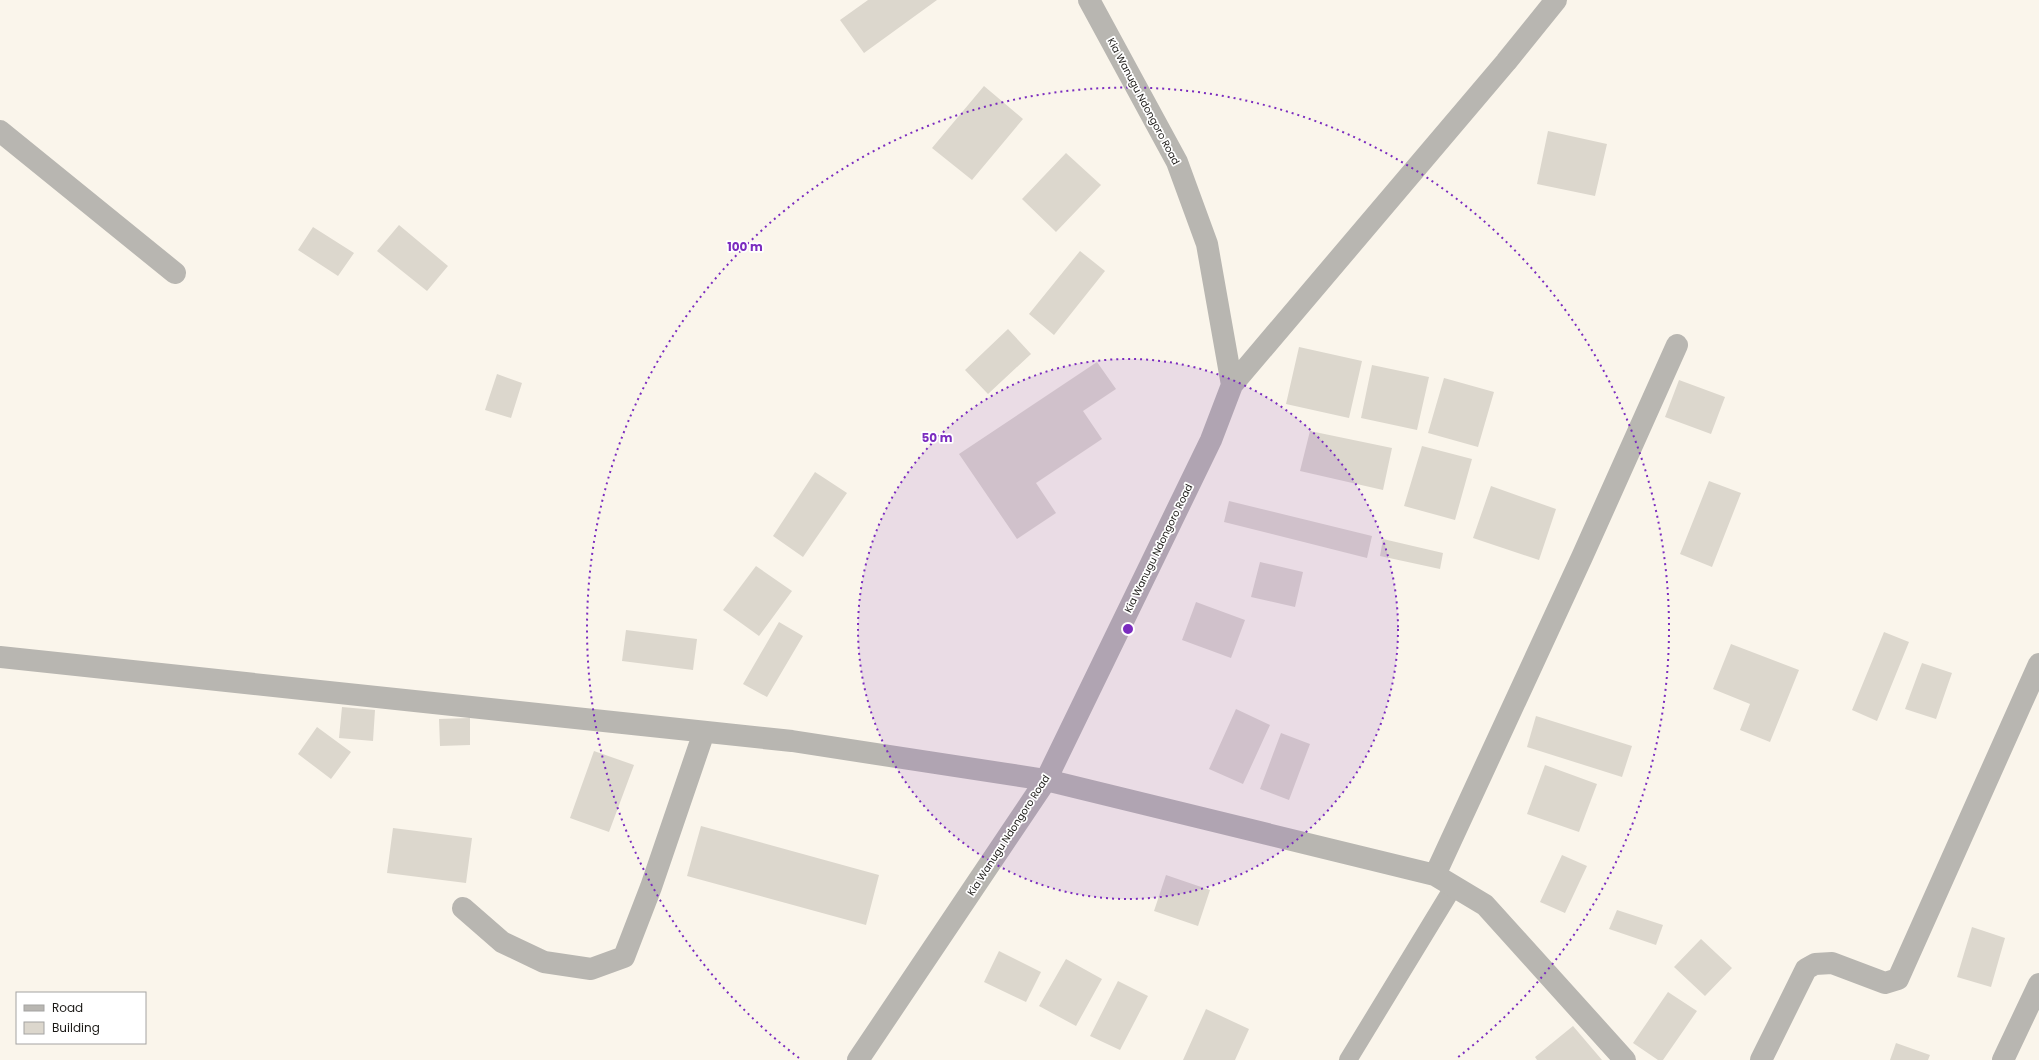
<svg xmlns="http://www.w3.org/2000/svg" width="2039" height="1060" viewBox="0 0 2039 1060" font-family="Poppins,sans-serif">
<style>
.building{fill:#dcd7cd}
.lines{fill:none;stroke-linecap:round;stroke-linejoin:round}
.lane{stroke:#b8b6b1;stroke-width:18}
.street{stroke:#b8b6b1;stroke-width:22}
.ring{fill:none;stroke:#7b2cbf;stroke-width:2;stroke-dasharray:2 4}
.labels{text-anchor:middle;stroke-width:3.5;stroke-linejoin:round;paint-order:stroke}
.street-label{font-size:10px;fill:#1b1916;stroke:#fff}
.centre{fill:#7b2cbf;stroke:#fff;stroke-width:2}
.ring-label{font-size:12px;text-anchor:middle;font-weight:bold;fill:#7b2cbf;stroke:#fff;stroke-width:3.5;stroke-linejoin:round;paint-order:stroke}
</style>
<rect width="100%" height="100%" fill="#faf5eb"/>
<path class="building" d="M868,0h69l-73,53 -24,-33z
M984,86l39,33 -51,61 -40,-32z
M1548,131l59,13 -12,52 -58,-12z
M1066,153l35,32 -45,47 -34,-33z
M399,225l49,41 -21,25 -50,-40z
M313,227l41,26 -16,23 -40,-26z
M1080,251l25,20 -51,64 -25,-21z
M1008,329l23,25 -43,40 -23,-24z
M1299,347l63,14 -13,57 -63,-14z
M1097,362l19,27 -33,22 19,28 -66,44 20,30 -39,26 -58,-85z
M1372,365l57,12 -12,53 -56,-12z
M497,374l25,9 -11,35 -26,-8z
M1444,378l50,14 -16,55 -50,-14z
M1679,380l46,17 -14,37 -46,-17z
M1310,431l82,17 -9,42 -83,-19z
M1422,446l50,13 -17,61 -51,-14z
M815,472l32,21 -44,64 -30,-21z
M1709,481l32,12 -29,74 -32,-13z
M1491,486l65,23 -17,51 -66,-22z
M1229,501l143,35 -5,22 -143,-36z
M1383,539l60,14 -3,16 -60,-13z
M1260,562l43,10 -8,35 -44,-10z
M756,566l36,25 -33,45 -36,-26z
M1196,602l49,18 -14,38 -49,-18z
M779,622l24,14 -36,61 -24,-13z
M626,630l71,9 -4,31 -71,-9z
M1884,632l25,10 -32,79 -25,-11z
M1731,644l68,26 -29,72 -30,-12 10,-26 -37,-15z
M1922,663l30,10 -16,46 -31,-10z
M342,707l33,3 -2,31 -34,-3z
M1236,709l34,16 -27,59 -34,-15z
M1536,716l96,30 -10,31 -95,-30z
M470,718v27l-30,1 -1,-27z
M317,727l34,25 -20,27 -33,-25z
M1281,733l29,11 -21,56 -29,-11z
M594,751l40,14 -25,67 -39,-14z
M1545,765l52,19 -18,48 -52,-18z
M701,826l178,49 -13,50 -179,-49z
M393,828l79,10 -6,45 -79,-10z
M1562,855l25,11 -22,47 -25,-11z
M1166,875l44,15 -12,36 -44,-15z
M1617,910l46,15 -7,20 -47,-16z
M1972,927l33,11 -14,49 -34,-10z
M1701,939l31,29 -27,28 -31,-29z
M999,951l42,21 -15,30 -42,-20z
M1066,959l36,20 -26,47 -37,-20z
M1118,981l30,15 -28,54 -30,-14z
M1668,992l29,19 -34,49h-5l-25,-17z
M1206,1009l43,20 -14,31h-52z
M1573,1026l29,34h-65l-2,-3z
M1896,1043l34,12 -2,5h-38z"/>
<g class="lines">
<path class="lane" d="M1348,1060l106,-174"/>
<path class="street" d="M0,131l175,142
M1232,385l274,-323 50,-62
M0,657l792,84 254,39 389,95 50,30 140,155
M1435,875l147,-318 95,-212
M463,908l39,34 42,20 47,7 33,-12 27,-70 53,-155
M858,1060l188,-280 165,-340 21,-55 -25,-141 -30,-82 -88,-162
M1761,1060l45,-91 9,-5 17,-1 53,20 13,-4 141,-315
M2003,1060l36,-76"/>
</g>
<circle cx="1128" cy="629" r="270" fill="#7b2cbf" fill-opacity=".12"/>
<g class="ring">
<circle cx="1128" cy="629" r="270"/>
<path d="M799 1058A541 541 0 1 1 1457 1058"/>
</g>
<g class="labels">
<g class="street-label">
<text transform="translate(1144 101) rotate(62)" y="4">Kia Wanugu Ndongoro Road</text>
<text transform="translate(1158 548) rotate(-64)" y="4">Kia Wanugu Ndongoro Road</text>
<text transform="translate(1008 835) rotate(-57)" y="4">Kia Wanugu Ndongoro Road</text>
</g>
</g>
<circle cx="1128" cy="629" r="6" class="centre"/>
<g class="ring-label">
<text x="745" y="251">100 m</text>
<text x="937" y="442">50 m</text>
</g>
<rect x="16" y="992" width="130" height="52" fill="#ffffff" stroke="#a4a3a2"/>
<rect x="24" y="1005" width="20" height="6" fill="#b8b6b1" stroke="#a4a3a2"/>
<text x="52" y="1012" font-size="12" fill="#1b1916">Road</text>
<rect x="24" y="1022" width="20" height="12" fill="#dcd7cd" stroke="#a4a3a2"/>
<text x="52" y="1032" font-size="12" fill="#1b1916">Building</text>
</svg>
